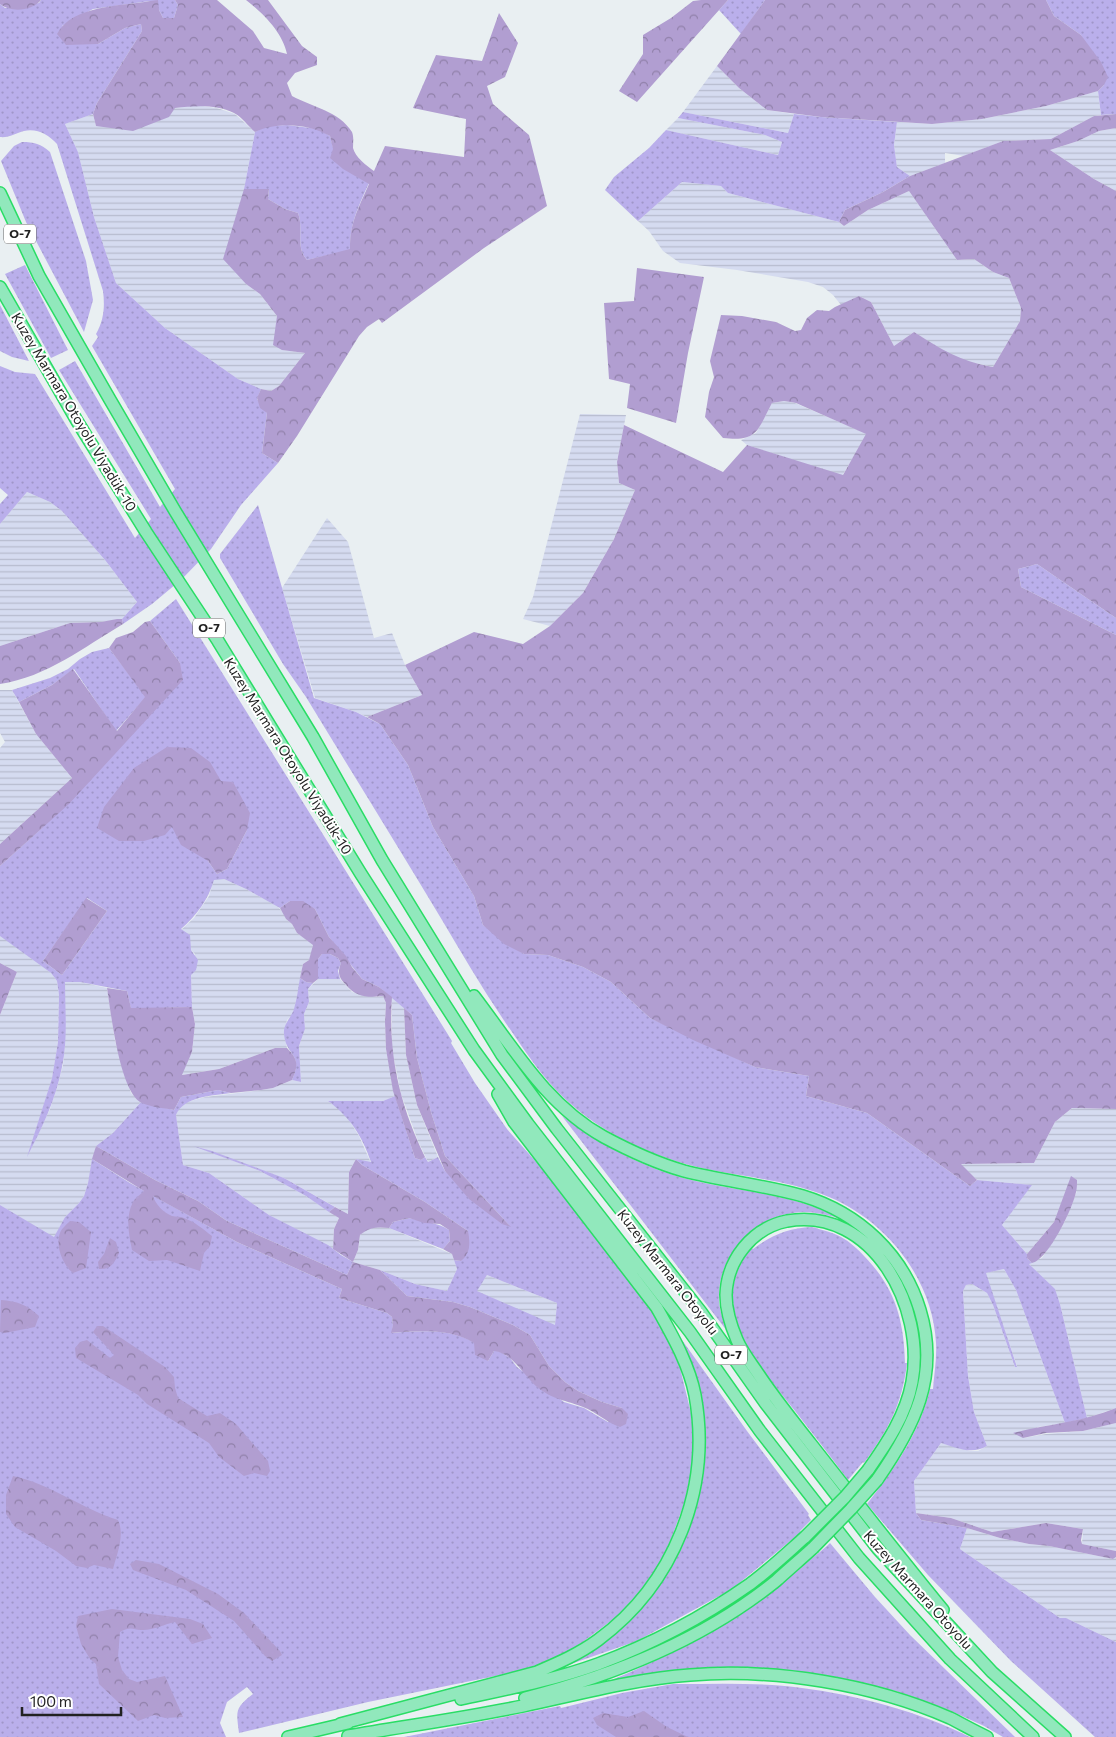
<svg xmlns="http://www.w3.org/2000/svg" width="1116" height="1737" viewBox="0 0 1116 1737" font-family="Commissioner,sans-serif">
<style>
.farmland{fill:url(#farmland-rules)}
.grass{fill:url(#grass-dots);fill-rule:evenodd}
.forest{fill:url(#forest-crowns)}
.lines{fill:none;stroke-linecap:round;stroke-linejoin:round}
.highway-casing{stroke:#29dd65;stroke-width:14}
.highway{stroke:#91e8bc;stroke-width:11}
.highway-bridge-casing{stroke:#29dd65;stroke-width:14;stroke-linecap:butt}
.highway-bridge{stroke:#91e8bc;stroke-width:11}
.labels{text-anchor:middle;stroke-width:4;stroke-linejoin:round;paint-order:stroke}
.shield{fill:#fff;stroke:#646464;stroke-width:1}
.shield-label{font-size:12px;font-weight:bold;fill:#222}
.street-label{font-size:14px;fill:#222;stroke:#fff}
</style>
<defs>
<pattern id="farmland-rules" width="6" height="5" patternUnits="userSpaceOnUse" patternTransform="scale(1.25)"><rect width="6" height="5" fill="#d5dbf0"/><path d="M0 2.5h6" fill="none" stroke="#b7bcce"/></pattern>
<pattern id="grass-dots" width="8" height="8" patternUnits="userSpaceOnUse" patternTransform="scale(1.25)"><rect width="8" height="8" fill="#baafeb"/><path d="M2 2h.1M6 6h.1" fill="none" stroke="#a096c9" stroke-width="1.8" stroke-linecap="round"/></pattern>
<pattern id="forest-crowns" width="20" height="18" patternUnits="userSpaceOnUse" patternTransform="scale(1.25)"><rect width="20" height="18" fill="#b19ed1"/><path d="M2 6a3 3 0 1 1 6 0M12 15a3 3 0 1 1 6 0" fill="none" stroke="#9080a9"/></pattern>
</defs>
<rect width="100%" height="100%" fill="#e9eff2"/>
<path class="farmland" d="M717,66l22,22 28,22 27,4 -6,19 -105,-21z
M1098,91l3,24 -7,1 -43,23 -48,2 -39,15 -19,-3v10l-35,13 -13,-9 -3,-22 3,-23 35,2 50,-5 64,-13z
M195,105l22,3 18,6 20,18 -11,57 2,95 14,10 17,22 6,34 22,3 -26,33 -8,5 -10,-2 -23,-10 -73,-51 -49,-45 -22,-66 -16,-65 -13,-28 28,-10 3,12 79,-18z
M678,118l87,17 17,7 -4,13 -112,-25z
M1116,128v63l-22,-12 -44,-29 28,-9 21,-10z
M682,182l39,4 7,7 111,29 5,4 24,-16 41,-19 48,69 17,-1 19,13 16,6 12,30 -1,13 -27,46 -28,-6 -22,-10 -29,-19 -20,14 -23,-44 -12,-6 -18,9 -8,-10 -10,-8 -15,-5 -71,-12 -57,-7 -17,-12 -14,-20 -11,-10z
M784,401l11,2 72,31 -25,42 -95,-31 -6,-5 15,-7 16,-30z
M580,414l46,1 -9,47 2,21 16,7 -21,49 -31,54 -33,33 -27,-7 10,-22z
M27,492l23,10 12,9 43,49 32,42 -15,17 -21,3 -31,1 -70,23v-122z
M327,518l21,24 26,96 18,-5 13,32 17,30 -55,22 -11,-5 -41,-14 -33,-110z
M0,690h12l24,44 36,44 -72,66v-96l5,-6 -5,-9z
M0,873l17,75 34,25 6,8 2,14 -1,47 -6,36 -23,75 21,-44 7,-21 6,-23 2,-22v-61h15l27,6 8,53 16,52 10,9 -28,31 -17,13 -8,37 -4,13 -5,7 -14,14 -11,21 -54,-33v-190l17,-43 -17,-9z
M214,879h10l22,10 31,17 6,6 3,7 6,5 5,9 16,11 -1,9 -3,7 -6,4 -8,43 -3,8 -5,5 -3,13 3,15h-12l-56,21 -38,6 11,-23 3,-28 -3,-17 -1,-32 4,-21 -4,-4 -10,-20 13,-12 15,-22z
M318,979h22l12,13 25,5 6,-1 3,7 -1,19 1,27 9,47 -12,5h-55l15,11 6,8 10,16 12,27 -15,-4 -7,13 -1,42 -64,-36 -84,-30 60,23 46,25 33,22 -5,11 -1,20 -64,-34 -60,-42 -26,-8 -7,-50 3,-7 8,-6 18,-5 56,-7 12,-2 19,-8 9,2 -2,-36 6,-17 -1,-15 5,-12 -1,-13z
M392,997l12,11 2,47 11,50 21,52 -10,5 -10,-21 -17,-47 -9,-45z
M1072,1108l44,1v299l-29,10 -27,-114 -5,-14 -27,-27 14,-5 23,-37 12,-30 -18,19 -5,12 -27,32 -25,-29 29,-40 -54,-5 -17,-16 74,-1 21,-41z
M375,1227l14,1 63,26 5,15 -10,22 -32,-7 -35,-14 -27,-8 5,-12 2,-15 6,-5z
M1004,1269l12,21 49,133 -27,4 -15,11 23,-4 37,-3 33,-8v128l-34,-7 1,-15 -37,-6 -54,9 -41,-14 -35,-5 -2,-32 27,-38 29,8h8l9,-5 -13,-34 -6,-36 -5,-85 3,-6 6,-1 15,9 6,12 22,62 2,-1 -32,-93z
M487,1275l70,28 -2,23 -79,-35z
M967,1528l33,10 29,6 20,2 64,13 3,-2v85l-50,-24h-6l-100,-69z"/>
<path class="grass" d="M41,0h134l3,5 -4,13h-11l-4,-8 -9,-9 -57,8 -31,17 36,18 27,-16 16,-4 1,7 -45,72 -4,11 -28,10 13,28 16,65 22,66 49,45 73,51 23,10 -4,10 10,14 -5,40 16,10 -37,42 -30,44 -29,30 -30,25 -29,20 -1,-5 15,-17 -32,-42 -43,-49 -12,-9 -23,-10 -27,32v-20l8,-9 -8,-7v-122l15,6 20,2 100,164 16,-19 -92,-149 16,-9 85,146 15,-18 -83,-143 6,-9 -2,-3c8,-14 9,-28 7,-43l-46,-147c-8,-9 -20,-16 -33,-13 -8,2 -15,7 -24,6v-133l5,4 34,-5z
M728,0h37l-24,34 -22,-24z
M1046,0h70v114l-15,1 -3,-24 6,-6 -23,-50 -27,-19z
M683,112l105,21 6,-19 27,3 76,5 -3,23 3,22 13,9 -27,16 -38,18 -6,12 -111,-29 -7,-7 -39,-4 -44,39 -33,-31 9,-13 35,-29 17,-18 112,25 4,-13 -17,-7 -87,-17z
M287,125l31,4 12,7c7,30 14,33 39,47 -10,22 -20,42 -19,67l-43,10c-12,-13 -3,-31 -9,-47l-13,-4 -17,-10 1,-9 -25,-1 11,-57 11,-6z
M22,142c12,0 19,2 28,10l36,109 7,39 -9,32 -58,-110 -25,-61 13,-15z
M25,265l43,85 -17,8 -46,-84z
M0,305l29,56 -17,-4 -12,-6z
M258,505l56,193 42,14 24,12 28,41 25,62 41,69 9,29 41,29 24,1 35,12 28,15 39,36 105,49 54,9 -3,20 61,17 103,73 7,-6 55,5 -30,40 25,29v4l5,5 -3,1 26,25 5,15 27,114 -22,5 -49,-133 -12,-21 -18,4 31,94h-2l-22,-62 -6,-12 -15,-9 -6,1 -3,6 5,85 6,36 13,34c-15,9 -30,2 -46,-3l-27,38 2,32 5,7 46,8 -7,21 100,69h6l50,24v95h-21l-84,-76 -83,-86 -61,-71c27,-34 53,-72 63,-115h3c1,-15 4,-30 3,-46 -3,-63 -49,-122 -107,-146 -39,-16 -82,-20 -123,-28 -51,-11 -104,-35 -142,-71 -20,-19 -35,-41 -50,-63 -26,-37 -49,-76 -72,-115 -45,-75 -91,-149 -136,-223l-23,-33 -63,-106v-4z
M1037,564l79,54v17l-95,-48 -3,-18z
M176,599l276,442 -1,2 24,40 32,46 39,44 68,86 47,65 19,44 11,45 2,22v26l-8,40 -16,44 -21,38 -33,35 -39,29 -27,14 -29,10 -152,31 -129,31c-3,-23 -4,-25 14,-39l-6,-7 -20,15 -7,21 6,14h-226v-532l54,32 11,-20 14,-14 5,-7 4,-13 4,-24 38,24 107,59 105,47 -3,9 48,15 5,4 1,8 -1,8c27,-2 58,-5 83,10l1,6 12,12 6,-10h5l11,7 7,9 47,35 20,6 24,14 14,-14 -20,-6 -24,-11 -13,-9 -16,-16 -19,-31 -17,-10 -43,-18 -17,-5 -46,-6 -27,-26 35,14 32,7 10,-22 -3,-9 7,1 7,-30 -43,-29 -63,-37 -6,-6 15,3c-9,-26 -21,-45 -43,-61h55l12,-5 20,62 6,2 4,-3 3,5 10,-5 7,14 65,55 -65,-70 -14,-44 -14,-54 -5,-43 -33,-28 -17,-8 -33,-42 -14,-28 -25,-8 -10,7 -34,-19 -22,-10 -10,1c-6,20 -17,35 -33,49l9,6 1,15 7,10 -2,10 -5,5 1,32 -61,2 -4,-18 -47,-9h-15c0,28 3,57 -3,85 -6,32 -20,61 -35,90l25,-79 6,-36 1,-47 -2,-14 -6,-8 -51,-37v-70l42,-38 138,-165 -30,-42zM247,830l-20,39 -10,5 -9,-13zM87,898l20,13 -45,64 -19,-14zM487,1275l70,28 -2,22 -78,-34z
M109,648l37,49 -30,34 -42,-62 -22,16 -33,17 -7,-12 38,-12 18,-9 12,-10 12,-7z
M322,954h8l8,4 3,5 -3,8 2,8h-22v-20z
M300,978l6,4 7,1 -5,6 1,13 -5,12 1,15 -6,17 2,36 -9,-2c12,-27 -6,-23 -8,-46 -1,-10 7,-16 10,-25 3,-10 4,-21 6,-31z
M218,1090l13,3c-19,3 -47,3 -55,22l7,50 26,8 60,42 59,30 13,10 12,7 -6,13 -120,-54 -29,-20 -43,-21 -59,-34 17,-13 28,-31 33,8 7,-13z
M562,1116c34,25 70,46 111,59 55,17 115,16 166,43 -14,-3 -30,-8 -46,-5 -42,6 -77,45 -74,89 1,10 5,20 8,29z
M193,1146l19,5 72,27 51,29 -6,5 -23,-16 -46,-25z
M409,1218c14,4 28,4 40,12l1,11 -7,8 -54,-21 4,-6z
M812,1227c10,3 20,5 29,10 9,5 17,12 24,20 30,31 39,63 40,106h2c-5,42 -19,67 -43,100l-1,-1 -15,18c-17,-23 -35,-46 -53,-69 -26,-33 -62,-70 -62,-115 -1,-18 8,-34 18,-48l2,1c19,-14 35,-21 59,-22z
M682,1340l65,91 62,83 -1,1 3,5 -11,11v2l-68,56 -95,52 -69,24c19,-12 38,-24 55,-39 55,-50 90,-130 81,-205 -3,-28 -12,-54 -22,-81z
M830,1543l45,54 35,38 105,102h-12l-19,-11 -33,-15 -55,-20 -99,-20 -54,-4 -30,1 -37,3 -69,11c77,-32 142,-67 204,-123 7,-6 12,-9 19,-16z
M673,1684c43,0 87,-2 129,4 55,7 118,24 168,49h-566l156,-31 1,2 61,-15z"/>
<path class="forest" d="M0,0h41c-9,11 -30,13 -41,4z
M701,0h27l-91,102 -18,-11 24,-37v-19l28,-17 22,-17z
M765,0h281l8,16 27,19 20,27 7,15 -4,8 -6,6 -52,15 -64,13 -50,5 -111,-7 -54,-7 -28,-22 -22,-22z
M150,1l8,-1 1,10 4,8h11l4,-13 -3,-5h42l36,31 11,17 23,6c-4,-21 -24,-41 -41,-54h22l34,46 15,11v8l-22,8 -8,10 5,13c20,11 47,15 60,36 2,5 1,11 1,16 2,9 14,18 21,23l11,-25 79,11 2,-38 -53,-11 23,-53 46,6 17,-48 19,30 -13,34 -18,9 6,18 36,31 18,71 -63,42 -102,75 -3,-4 -12,8 -8,9 -62,100 -19,27 -16,-10 5,-40 -7,-5 -3,-10 4,-9 10,2 8,-5 26,-33 -23,-3 -9,-5 4,-29 -17,-22 -14,-10 -23,-25 21,-70h25l-1,10 17,10 13,4c6,16 -3,34 9,47l43,-11c-1,-25 9,-42 19,-65l-26,-15 -13,-11 3,-9 -3,-13c-21,-12 -53,-15 -75,-4 -7,-6 -13,-15 -21,-19 -18,-9 -40,-7 -59,-5l-6,9 -36,14 -37,-5 -3,-12 4,-11 45,-72 -1,-7 -16,4 -27,16 -32,1 -9,-11c15,-29 65,-28 93,-33z
M1116,114v14l-17,3 -21,10 -28,9 44,29 22,12v427l-79,-54 -19,5 3,18 95,48v474l-44,-1 -17,14 -21,41 -73,1 16,16 -7,6 -103,-73 -61,-17 3,-20 -54,-9 -62,-27 -43,-22 -39,-36 -28,-15 -35,-12 -24,-1 -20,-10 -21,-19 -9,-29 -41,-69 -25,-62 -28,-41 -13,-7 55,-22 -17,-30 69,-33 49,12 27,-18 33,-33 31,-54 21,-49 -16,-7 -2,-21 7,-37 99,47 24,-27 96,30 23,-41 -70,-31 -12,-2 -12,2c-15,28 -14,39 -49,35l-18,-21 4,-25 5,-15 -4,-16 11,-46 21,1 34,6 19,9 6,-1 6,-12 10,-8 12,1 6,-4 24,-11 12,6 23,44 20,-14c29,18 45,29 79,35l27,-46 1,-13 -12,-30 -16,-6 -19,-13 -17,1 -48,-69 -41,19 -24,16 -5,-4 6,-12 38,-18 27,-16 93,-35 48,-2 43,-23z
M637,268l67,9 -16,76 -12,70 -49,-15 3,-24 -21,-5 -5,-76 30,-2z
M117,619h5l1,5c-39,23 -76,53 -123,60v-38l70,-23 31,-1z
M150,621l30,42 3,17 -114,124 -69,62v-22l72,-66 -36,-44 -17,-32 33,-17 21,-16 44,62 28,-34 -36,-49 7,-10 17,-6 12,-10z
M167,747l24,1 19,14 11,19 12,1 17,31 -3,17 -20,39 -10,5 -9,-13 -27,-16 -9,-18 -7,8 -21,6h-25l-22,-13 7,-21 30,-39z
M86,898l21,13 -45,64 -19,-14z
M290,901h13l12,8 14,28 17,19 6,11 10,12 17,8 13,10c-4,59 8,108 33,160l-4,3 -6,-2 -22,-67 -7,-42 -1,-27 1,-19 -3,-7c-15,2 -27,1 -37,-11 -7,-7 -9,-12 -5,-22l-3,-5 -8,-4h-8l-4,5v20l-5,4 -7,-1 -6,-4 3,-14 6,-4 4,-15 -16,-12 -5,-9 -6,-5 -6,-11z
M0,963l17,9 -17,43z
M107,988l20,3 4,17 61,-1 3,17 -3,28 -10,23 37,-6 56,-21h12c12,12 11,18 5,32l-19,8 -12,2 -30,3 -13,-3 -37,7 -7,13c-10,-2 -25,-3 -34,-8 -21,-14 -29,-89 -33,-114z
M404,1008l8,7 5,43 14,54 14,44 66,71 -9,-3 -33,-25 -24,-28 -28,-66 -11,-50z
M96,1146l59,34 43,21 29,20 120,54 6,-13 -20,-13 1,-20 5,-11 -10,-6 6,-5 13,7 1,-42 7,-13 6,6 63,37 43,29c2,11 3,22 -7,30l-7,-1 -2,-6 -9,-5 7,-8 -1,-11 -9,-6 -16,-1 -15,-5 -16,4 -4,6c-12,-1 -19,-1 -29,7l-2,15 -5,12 27,8 27,26 46,6 17,5 43,18 17,10 19,31 16,16 13,9 24,11 20,6 6,6 -2,10 -6,3c-14,-5 -24,-15 -37,-20 -17,-7 -30,-7 -46,-20 -13,-11 -24,-34 -43,-36l-6,10 -13,-6 -1,-12c-24,-15 -56,-12 -83,-10l2,-8 -1,-8 -5,-4 -48,-15 3,-9 -105,-47 -84,-46c2,8 11,17 19,20 4,1 8,0 12,2 11,4 19,11 28,18l-2,10 -6,7 -4,18 -33,-11 -18,1 -17,-11c-3,-15 -7,-33 1,-48 2,-4 7,-7 11,-11l-52,-32z
M1071,1176l6,4c0,4 0,8 -1,12 -3,16 -28,68 -44,71l-5,-5v-4l27,-32z
M70,1221l9,1 12,10 -5,36 -13,5c-10,-8 -18,-27 -13,-40 1,-4 7,-9 10,-12z
M110,1238l6,4 3,11c-4,9 -8,17 -20,16l-1,-7 6,-8z
M1,1300c16,1 26,5 38,16l-4,11 -30,6 -5,-1z
M97,1326h6l62,41 9,10 1,11 3,10 29,18 13,-3 16,11 32,37 2,10 -3,5 -13,-3 -10,3 -25,-19 -10,-14 -62,-39 -9,-9 -62,-37 -1,-10 5,-6 7,-2 23,18 4,-3 -21,-23z
M1116,1408v15l-33,8 -37,2 -23,5 -10,-5c35,-9 70,-11 103,-25z
M13,1476c38,8 69,33 105,44 7,15 -1,34 -5,49l-19,-4 -7,3 -11,-2 -20,-15 -41,-24 -9,-13v-19z
M916,1513l35,5 41,14 54,-9 37,6 -2,11 1,4 34,7v6l-3,2 -64,-13 -20,-2 -29,-6 -33,-10 -46,-8z
M136,1560l23,4 59,30 26,19 36,38 2,4 -10,6 -7,-5 -31,-35 -48,-31 -53,-20 -3,-6z
M112,1609l78,10 13,5 9,14 -20,6 -17,-22c-10,2 -21,8 -32,8 -10,1 -10,-5 -23,2l-2,25 4,13 7,9 8,3 28,-6 18,41 -18,1 -11,-3 -16,6 -39,-37 -3,-20 -6,-5 -9,-15 -5,-18 2,-10z
M644,1711l23,16 21,10h-72l-19,-12 -4,-7 10,-5 25,4z"/>
<g class="lines">
<defs>
<path id="highway" d="M0,193l39,83 70,122 66,113 138,226 69,123 120,195 55,74 144,183 65,92 112,145 114,123 73,65
M0,287l77,134 69,111 72,109 143,233 113,176 54,74 162,208 70,99 99,127 91,101 83,78
M474,996c39,51 72,109 130,141 26,14 52,26 80,34 39,10 80,14 119,25 56,17 100,58 117,114 20,66 -6,117 -43,170
M868,1470c19,-27 38,-55 44,-88 14,-74 -39,-176 -125,-161 -35,7 -60,39 -61,74 0,15 5,31 11,45 5,12 14,23 22,35 16,24 34,46 52,69 44,56 87,111 132,166
M525,1698c90,-23 178,-58 251,-117 12,-11 25,-22 37,-33
M461,1699c46,-10 93,-19 137,-35 54,-20 105,-47 152,-80 19,-14 37,-31 55,-47
M340,1724l197,-52c21,-9 42,-18 61,-32 76,-56 114,-151 97,-245 -6,-31 -23,-60 -38,-87l-143,-186 -16,-28
M348,1736c58,-10 117,-18 175,-30 56,-12 111,-27 167,-31 84,-7 182,9 260,43 12,6 24,13 37,19
M288,1737l60,-14"/>
</defs>
<use href="#highway" class="highway-casing"/>
<use href="#highway" class="highway"/>
<defs>
<path id="highway-bridge" d="M805,1537l40,-40 23,-27
M813,1548l38,-39 26,-29"/>
</defs>
<use href="#highway-bridge" class="highway-bridge-casing"/>
<use href="#highway-bridge" class="highway-bridge"/>
</g>
<g class="labels">
<g class="shield">
<rect x="4" y="224.5" width="32" height="19" rx="4"/>
<rect x="193" y="618.5" width="32" height="19" rx="4"/>
<rect x="715" y="1345.5" width="32" height="19" rx="4"/>
</g>
<g class="shield-label">
<text x="20" y="238">O-7</text>
<text x="209" y="632">O-7</text>
<text x="731" y="1359">O-7</text>
</g>
<g class="street-label">
<text transform="translate(74 412) rotate(59)" y="5">Kuzey Marmara Otoyolu Viyadük-10</text>
<text transform="translate(288 756) rotate(58)" y="5">Kuzey Marmara Otoyolu Viyadük-10</text>
<text transform="translate(668 1272) rotate(52)" y="5">Kuzey Marmara Otoyolu</text>
<text transform="translate(918 1590) rotate(48)" y="5">Kuzey Marmara Otoyolu</text>
</g>
</g>
<path d="M22 1707v8h99v-8" fill="none" stroke="#222222" stroke-width="2.5"/>
<text x="30" y="1707" font-size="15" fill="#222222" stroke="#ffffff" stroke-width="4" paint-order="stroke">100 m</text>
</svg>
